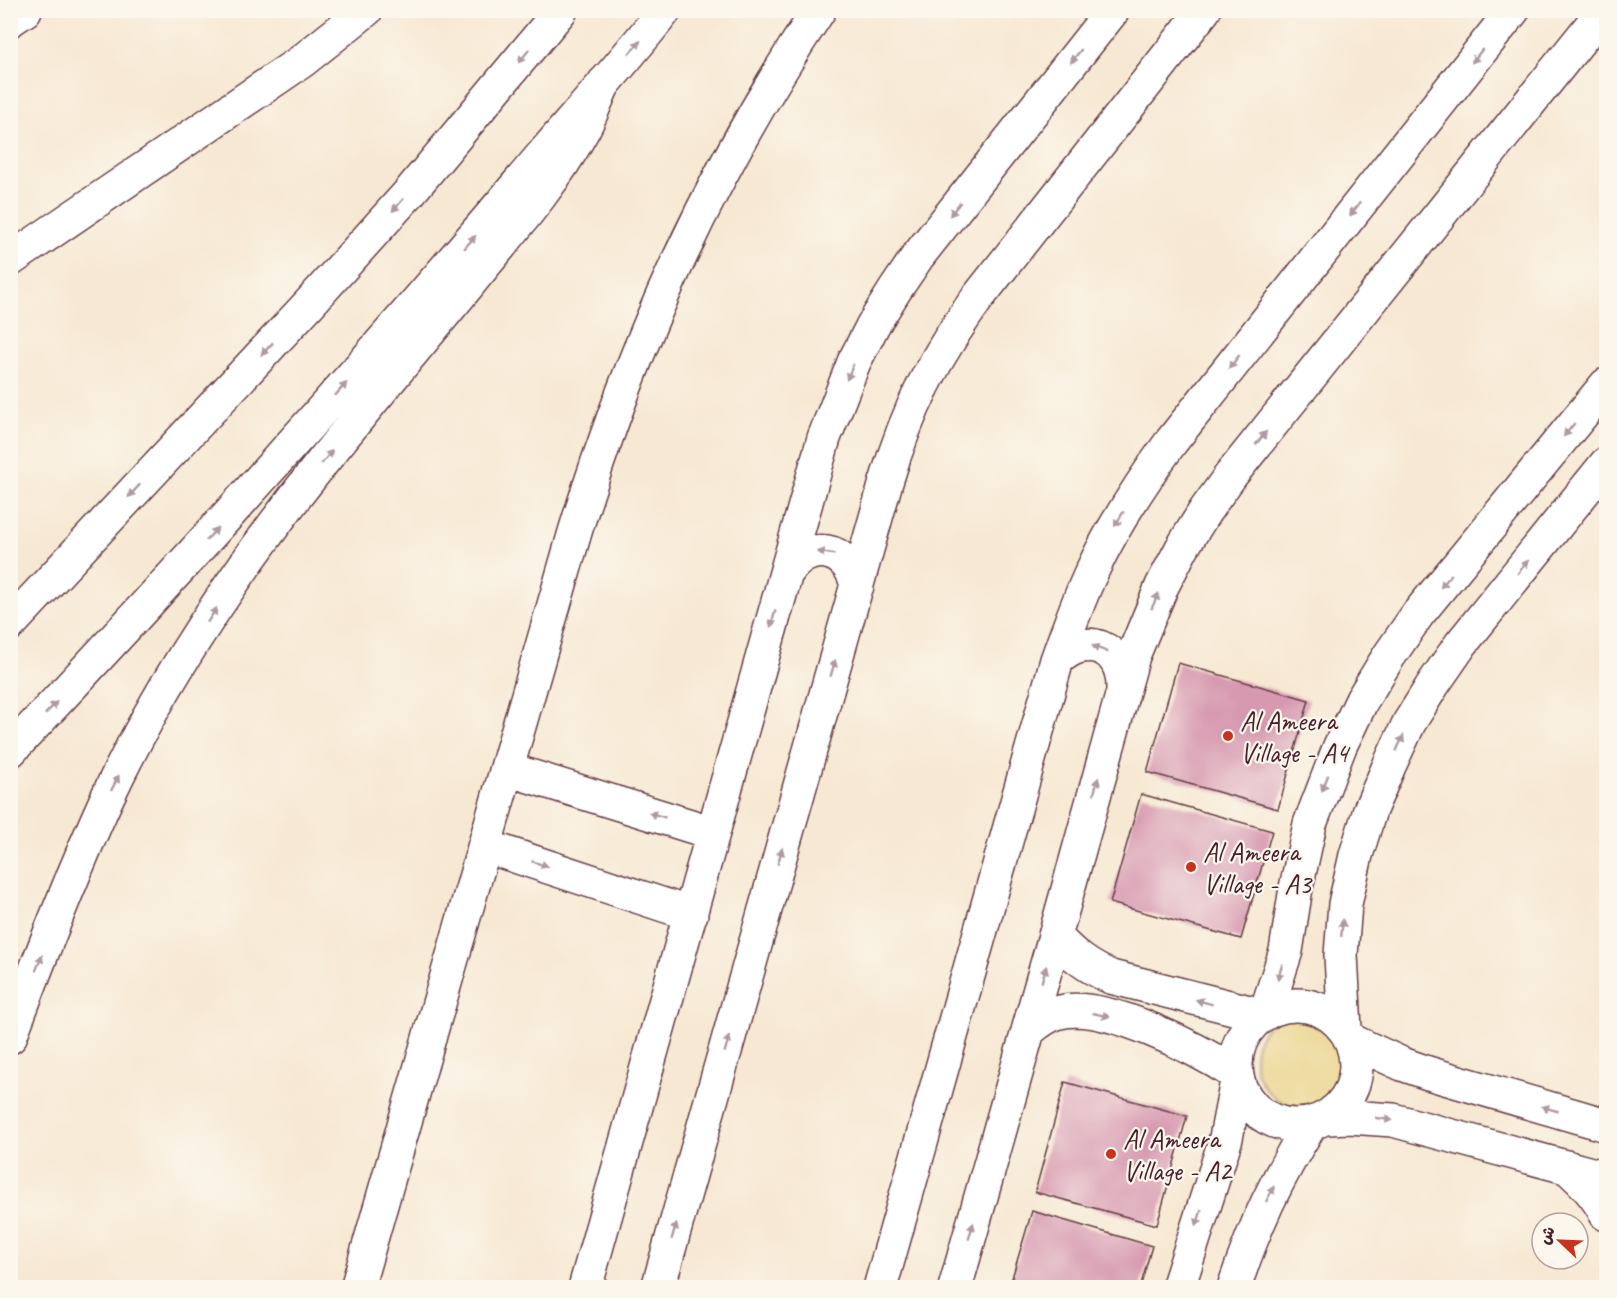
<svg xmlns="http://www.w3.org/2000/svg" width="1617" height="1298" viewBox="0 0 1617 1298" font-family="Caveat,'Playpen Sans Arabic',sans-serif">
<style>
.sand{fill:#eeda9e;stroke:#9c7c64;stroke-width:1.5}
.building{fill:#d799b0}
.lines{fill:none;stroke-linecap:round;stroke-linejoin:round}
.minor-casing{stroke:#643d44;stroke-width:36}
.major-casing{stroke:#643d44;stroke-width:36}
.highway-casing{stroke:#643d44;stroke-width:36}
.minor{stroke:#fff;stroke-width:33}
.major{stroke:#fff;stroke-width:33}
.highway{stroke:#fff;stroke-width:33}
.oneway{fill:#ae9aa0}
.poi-dot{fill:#c8321e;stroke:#fbf7ec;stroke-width:2}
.labels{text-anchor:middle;stroke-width:4.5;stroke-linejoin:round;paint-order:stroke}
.poi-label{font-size:28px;fill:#4a1f2b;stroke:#fbf7ec;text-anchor:start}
</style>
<rect width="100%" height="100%" fill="#fbf7ec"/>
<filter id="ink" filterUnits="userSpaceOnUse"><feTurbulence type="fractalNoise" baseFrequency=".0167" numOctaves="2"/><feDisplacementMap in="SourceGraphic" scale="12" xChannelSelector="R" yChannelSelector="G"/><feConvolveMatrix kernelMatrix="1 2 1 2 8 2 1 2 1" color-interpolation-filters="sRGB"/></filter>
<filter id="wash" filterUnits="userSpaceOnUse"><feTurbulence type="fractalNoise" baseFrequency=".008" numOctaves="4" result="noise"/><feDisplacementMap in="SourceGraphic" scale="24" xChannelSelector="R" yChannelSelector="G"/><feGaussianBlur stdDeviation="1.35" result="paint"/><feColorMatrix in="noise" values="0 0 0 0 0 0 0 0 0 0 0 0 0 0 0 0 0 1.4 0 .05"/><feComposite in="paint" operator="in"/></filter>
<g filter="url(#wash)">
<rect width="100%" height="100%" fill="#f7e8d3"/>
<path class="sand" d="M1255 1059a47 47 0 1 1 94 0a47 47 0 1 1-94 0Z"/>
<g id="blocks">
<path class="building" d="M1178,663l131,37 -31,109 -131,-37z
M1141,794l131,37 -31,108 -131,-36z
M1065,1082l122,34 -30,109 -122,-33z
M1032,1211l120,35 -12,42h-131z"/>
</g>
</g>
<g filter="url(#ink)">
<use href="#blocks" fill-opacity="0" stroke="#643d44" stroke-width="1.5"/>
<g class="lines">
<defs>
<path id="minor" d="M10,20l15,-10
M10,260l292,-199 64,-51
M786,574c21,-35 63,-28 71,12
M1057,660c29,-28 66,-14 66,27
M507,769l206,64
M485,846l206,68
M1055,936c17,19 33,31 56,41l150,38
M1236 1065a60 60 0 1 1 120 0a60 60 0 1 1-120 0Z
M1266,1012l20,-61 10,-63 14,-64 30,-78 22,-46 27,-44 29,-42 188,-229
M1345,1029l-4,-74 4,-51 11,-49 14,-45 19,-44 20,-43 25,-40 27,-39 145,-180
M1028,1031c9,-8 19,-16 32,-19 45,-11 138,37 176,62
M1352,1041l50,23 26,9 178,52
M1326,1118l23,-1 44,3 213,58
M1567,1167c16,14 30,28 39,47
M357,1288l218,-756c58,-188 134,-357 244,-522
M585,1288l239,-850 30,-76 19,-37 22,-35 23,-34 195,-246
M658,1288l228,-806c22,-74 48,-124 93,-186l225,-286
M880,1288l177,-628c11,-31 22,-62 36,-91 21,-45 49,-87 78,-127l342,-432
M955,1288l100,-352 78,-280 29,-70 20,-38 23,-37 26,-36 373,-465
M1178,1288l48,-150 11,-57
M1234,1288c20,-61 43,-111 77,-164"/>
<path id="major" d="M10,624l299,-320 100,-111 152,-183
M10,751c182,-193 359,-390 530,-593 42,-49 85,-97 125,-148"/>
<path id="highway" d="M10,1037c30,-80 61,-160 96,-237 54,-116 128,-226 207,-326 50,-64 103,-126 155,-189 37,-46 84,-98 112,-150 10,-16 16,-35 24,-52"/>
</defs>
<use href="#minor" class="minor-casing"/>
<use href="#major" class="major-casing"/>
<use href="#highway" class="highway-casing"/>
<use href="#minor" class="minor"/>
<use href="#major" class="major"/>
<use href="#highway" class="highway"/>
</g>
<defs><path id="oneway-solid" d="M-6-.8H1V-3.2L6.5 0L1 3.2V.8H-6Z" transform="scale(1.5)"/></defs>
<g class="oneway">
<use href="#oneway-solid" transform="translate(635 47) rotate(-49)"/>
<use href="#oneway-solid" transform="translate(524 56) rotate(129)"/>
<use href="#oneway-solid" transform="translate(1076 56) rotate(128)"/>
<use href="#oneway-solid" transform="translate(1477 56) rotate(128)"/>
<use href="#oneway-solid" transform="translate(398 205) rotate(132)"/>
<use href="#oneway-solid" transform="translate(955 209) rotate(128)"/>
<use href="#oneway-solid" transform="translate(1355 209) rotate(128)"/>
<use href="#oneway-solid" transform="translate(470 242) rotate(-49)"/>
<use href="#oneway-solid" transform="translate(267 349) rotate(133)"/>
<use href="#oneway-solid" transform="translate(1234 362) rotate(128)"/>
<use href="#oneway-solid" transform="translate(850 372) rotate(113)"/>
<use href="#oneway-solid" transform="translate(341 389) rotate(-48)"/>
<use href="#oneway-solid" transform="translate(1569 430) rotate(129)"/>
<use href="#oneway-solid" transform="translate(1261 438) rotate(-51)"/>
<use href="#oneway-solid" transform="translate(327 457) rotate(-51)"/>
<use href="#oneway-solid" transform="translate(134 491) rotate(133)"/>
<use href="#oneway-solid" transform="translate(1119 519) rotate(121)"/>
<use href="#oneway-solid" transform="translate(212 534) rotate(-47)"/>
<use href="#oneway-solid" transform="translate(826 553) rotate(-171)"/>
<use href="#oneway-solid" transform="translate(1523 567) rotate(-51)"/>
<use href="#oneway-solid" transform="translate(1446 581) rotate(129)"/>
<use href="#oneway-solid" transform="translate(1155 601) rotate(-66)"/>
<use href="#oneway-solid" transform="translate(212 615) rotate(-57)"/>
<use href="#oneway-solid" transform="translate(773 619) rotate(106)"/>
<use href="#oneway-solid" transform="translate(1100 649) rotate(-158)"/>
<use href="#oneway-solid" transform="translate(833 668) rotate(-74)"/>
<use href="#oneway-solid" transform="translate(51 708) rotate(-47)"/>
<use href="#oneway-solid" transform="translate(1400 743) rotate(-65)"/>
<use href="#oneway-solid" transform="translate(115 783) rotate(-63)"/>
<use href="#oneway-solid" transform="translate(1325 783) rotate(112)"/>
<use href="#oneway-solid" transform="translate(1096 786) rotate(-75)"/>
<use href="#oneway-solid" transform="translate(657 815) rotate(-163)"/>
<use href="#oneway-solid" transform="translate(780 856) rotate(-74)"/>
<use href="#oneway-solid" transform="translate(540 864) rotate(18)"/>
<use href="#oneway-solid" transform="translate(1342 928) rotate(-85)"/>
<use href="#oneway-solid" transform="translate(39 963) rotate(-68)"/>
<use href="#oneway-solid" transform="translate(1280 972) rotate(106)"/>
<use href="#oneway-solid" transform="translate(1044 974) rotate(-74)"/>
<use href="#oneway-solid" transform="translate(1204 1002) rotate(-165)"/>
<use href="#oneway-solid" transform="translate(1101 1015) rotate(14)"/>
<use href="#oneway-solid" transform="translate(727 1044) rotate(-74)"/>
<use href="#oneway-solid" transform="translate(1550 1109) rotate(-164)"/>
<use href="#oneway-solid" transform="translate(1384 1119) rotate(8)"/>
<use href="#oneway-solid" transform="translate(1270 1194) rotate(-63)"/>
<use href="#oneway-solid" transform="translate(1199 1218) rotate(107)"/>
<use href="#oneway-solid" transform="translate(674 1231) rotate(-74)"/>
<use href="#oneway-solid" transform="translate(971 1231) rotate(-74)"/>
</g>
</g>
<g class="poi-dot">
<circle cx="1228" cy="736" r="6"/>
<circle cx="1191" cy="867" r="6"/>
<circle cx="1111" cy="1154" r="6"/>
</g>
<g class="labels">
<g class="poi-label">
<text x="1240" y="730">Al Ameera<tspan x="1240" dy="32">Village - A4</tspan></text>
<text x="1203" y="861">Al Ameera<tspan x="1203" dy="32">Village - A3</tspan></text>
<text x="1123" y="1148">Al Ameera<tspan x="1123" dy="32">Village - A2</tspan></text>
</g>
</g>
<rect width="1617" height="1298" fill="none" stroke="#fbf7ec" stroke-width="36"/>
<g transform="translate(1560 1241) rotate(293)"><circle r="28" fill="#fbf7ec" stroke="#b4a19f" stroke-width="1.5"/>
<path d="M0-4.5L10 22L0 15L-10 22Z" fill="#c8321e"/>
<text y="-9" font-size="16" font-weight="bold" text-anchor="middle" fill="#4a1f2b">ش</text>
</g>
</svg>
